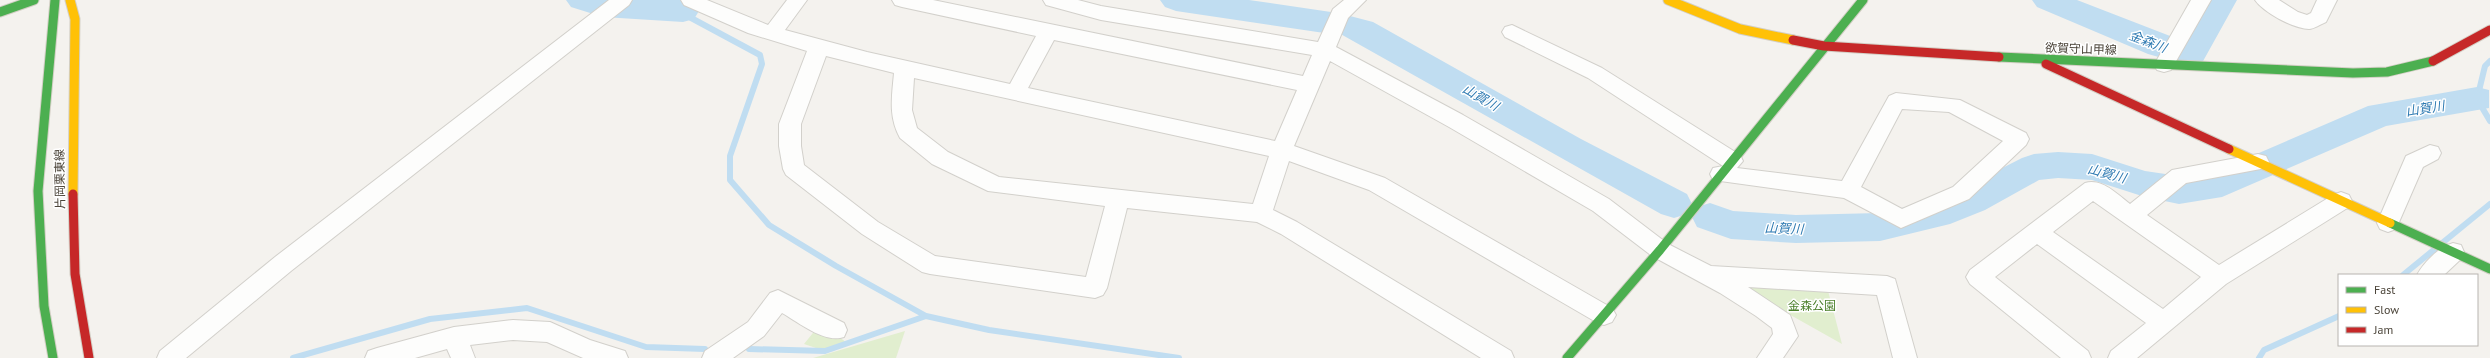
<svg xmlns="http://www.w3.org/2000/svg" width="2490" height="358" viewBox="0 0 2490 358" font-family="'PT Sans','Noto Sans JP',sans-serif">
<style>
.green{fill:#e1eecf}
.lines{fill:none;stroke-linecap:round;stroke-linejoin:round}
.stream{stroke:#c0ddf1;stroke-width:6}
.river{fill:#c0ddf1;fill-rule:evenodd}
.street-casing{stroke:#d2d0cb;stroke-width:2}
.fast-casing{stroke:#d3cfc5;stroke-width:11}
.slow-casing{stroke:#d3cfc5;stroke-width:11}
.jam-casing{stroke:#d3cfc5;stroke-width:11}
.street{fill:#fdfdfc;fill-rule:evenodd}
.fast{stroke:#4caf50;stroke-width:9}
.slow{stroke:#ffc107;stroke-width:9}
.jam{stroke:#c62828;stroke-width:9}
.labels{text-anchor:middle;stroke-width:3;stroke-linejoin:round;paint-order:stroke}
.street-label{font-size:12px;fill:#4b4439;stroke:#fff}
.park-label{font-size:12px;fill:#4a7f2a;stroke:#fff}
.water-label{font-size:13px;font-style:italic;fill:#2e7ab2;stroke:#fff}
</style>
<rect width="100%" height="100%" fill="#f4f2ee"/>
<path class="green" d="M1737,285l90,2 15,57z
M821,323l26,20 -22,8 -21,-7z
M905,331l-9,27h-83z"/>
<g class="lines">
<path class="stream" d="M680,12l80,43 2,9 -32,92v24l39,45 67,41 90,50 63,14 190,28
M2490,61l-5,5 -8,33 13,22
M2403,275l87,-71
M749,349l76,2 101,-35
M293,358l137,-39 97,-11 119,39 59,2
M2259,358l5,-8 75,-34"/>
<path class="river" d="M566,0h117l11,3 5,8 -5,8 -11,3 -80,-5 -32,-10z
M1160,0h89l82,12 13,6 6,-2 23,6 208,117 106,55 5,10 -5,10 -13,4 -13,-4 -324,-182 -6,2 -155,-23 -11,-4z
M2032,0h45l106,41 22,-41h32l-35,63 -11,3 -43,-12 -111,-47z
M2477,87l12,3v18l-103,18 -164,71 -43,7 -34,-7 -53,-17 -34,-2 -19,2 -54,30 -35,14 -70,17 -84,2 -65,-4 -34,-12 -5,-10 5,-10 13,-4 23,8 63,4 84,-2 52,-12 27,-11 63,-32 12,-4 24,-2 34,2 53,17 34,5 38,-5 151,-65z"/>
<defs>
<path id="street" d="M609,0h23l-3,5 -338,266 -105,87h-29l3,-7 115,-94z
M681,0h26l61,25 19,-25h20l-22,30 82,22 143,32 26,-48 -134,-29 -7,-2 -3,-5h41l370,76 9,-21 -211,-35 -55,-15 -3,-5h35l23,6 217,36 15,-33 11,-9h22l-18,18 -12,29 127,68 146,84 59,45 43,22 176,10 8,3 22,79h-24l-16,-63 -129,-8 42,28 8,21 -15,22h-26l16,-24 -1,-6 -16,-12 -36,-23 -68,-37 -59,-45 -144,-84 -119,-66 -36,85 91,32 227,130 4,7 -4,7 -8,3 -8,-3 -227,-132 -80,-29 -16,49 24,12 214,129 3,7h-33l-200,-124 -24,-12 -130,-14 -20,80 -4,7 -8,3 -165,-24 -8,-2 -60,-38 -76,-59 -3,-6 -4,-23v-22l28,-73 -59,-18 -64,-28zM1054,40l243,50 -22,51 -247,-53zM826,56l68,17c-2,23 -6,43 6,65l32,26 56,27 117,15 -19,71 -151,-21 -57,-34 -74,-57 -3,-19v-22zM914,78l355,78 -16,48 -254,-27 -51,-25 -31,-24 -5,-18z
M2191,0h20l-40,70 -7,2 -7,-2 -3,-5z
M2255,0h24l19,12 9,3 4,-2 6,-13h20l-11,22c-5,2 -12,7 -17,7 -15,0 -46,-17 -54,-29z
M1512,25l90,43 138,87 3,6 -6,7 105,13 47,-85 7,-3 64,7 66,33 3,6 -3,6 -57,54 -68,29 -57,-30 -131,-18 -3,-6 3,-6 10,-2 -135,-88 -83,-41 -3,-5 3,-5zM1902,109l47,3 54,29 -50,46 -51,22 -41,-22z
M2430,145l8,2 3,6 -3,6 -15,8 -27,62 -8,3 -8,-3 -3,-6 29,-67z
M2258,154l8,2 3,6 -3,6 -80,15 -39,32 72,50 114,-70 8,-3 8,3 3,6 -3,6 -123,77 -89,74h-29l3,-7 35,-28 -109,-79 -42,33 93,74 3,7h-30l-91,-74 -4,-7 4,-7 115,-87c17,-5 32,11 45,21l42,-34zM2093,201l108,76 -38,32 -110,-77z
M2453,243l8,2 3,7 -3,7 -17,16h-27c7,-13 22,-28 36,-32z
M778,290l66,33 3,7 -3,7c-19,7 -46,-15 -62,-24l-18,23 -31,22h-31l3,-7 43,-29 22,-29z
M513,320l37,2 40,18 35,11 3,7h-45l-36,-16 -34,-2 -43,5 5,13h-24l-4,-9 -32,9h-50l3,-7 9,-3 77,-21z"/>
<path id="fast" d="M0,12l34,-12
M1999,57l354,16 34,-1 46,-11
M2390,223l100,46
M53,358l-9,-52 -6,-115 17,-191
M1567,358l93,-108 203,-250"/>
<path id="slow" d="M70,0l5,19 -2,175
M1668,0l72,29 53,11
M2229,149l161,74"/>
<path id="jam" d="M1793,40l31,6 175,11
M2433,61l57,-31
M2046,64l183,85
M73,194l2,80 14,84"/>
</defs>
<use href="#street" class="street-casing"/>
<use href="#fast" class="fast-casing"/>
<use href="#slow" class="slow-casing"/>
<use href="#jam" class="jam-casing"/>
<use href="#street" class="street"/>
<use href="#fast" class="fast"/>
<use href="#slow" class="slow"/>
<use href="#jam" class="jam"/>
</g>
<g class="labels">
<g class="street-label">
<text transform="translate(2081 49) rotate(2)" y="4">欲賀守山甲線</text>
<text transform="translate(60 179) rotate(-91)" y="4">片岡栗東線</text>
</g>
<g class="park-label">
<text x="1812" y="310">金森公園</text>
</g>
<g class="water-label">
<text transform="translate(2148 41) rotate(21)" y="5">金森川</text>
<text transform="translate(1481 97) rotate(30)" y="5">山賀川</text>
<text transform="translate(2425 108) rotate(-9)" y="5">山賀川</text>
<text transform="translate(2107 173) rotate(15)" y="5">山賀川</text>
<text transform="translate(1784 228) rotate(2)" y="5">山賀川</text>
</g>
</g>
<rect x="2338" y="274" width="140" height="72" fill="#ffffff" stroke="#b7b4b0"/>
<rect x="2346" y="287" width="20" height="6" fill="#4caf50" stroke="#b7b4b0"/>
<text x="2374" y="294" font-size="12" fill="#4b4439">Fast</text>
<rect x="2346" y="307" width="20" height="6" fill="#ffc107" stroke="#b7b4b0"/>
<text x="2374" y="314" font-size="12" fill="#4b4439">Slow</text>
<rect x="2346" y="327" width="20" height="6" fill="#c62828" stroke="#b7b4b0"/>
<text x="2374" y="334" font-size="12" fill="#4b4439">Jam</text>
</svg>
